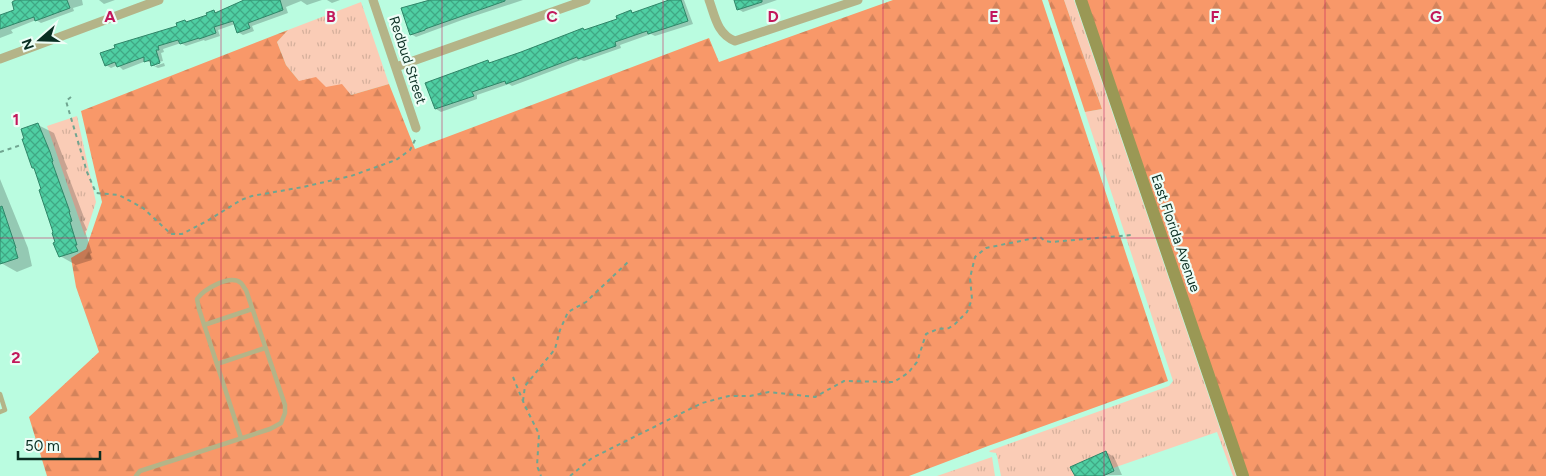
<svg xmlns="http://www.w3.org/2000/svg" width="1546" height="476" viewBox="0 0 1546 476" font-family="Figtree,sans-serif">
<style>
.grass{fill:url(#grass-tufts)}
.forest{fill:url(#forest-firs)}
.shadow{fill:#0003}
.building{fill:url(#building-cross-hatch);stroke:#2f8668}
.lines{fill:none;stroke-linecap:round;stroke-linejoin:round}
.path{stroke:#70a590;stroke-width:2;stroke-dasharray:4 4;stroke-linecap:butt}
.lane{stroke:#b4b488;stroke-width:4.5}
.street{stroke:#b4b488;stroke-width:9}
.secondary{stroke:#9a9855;stroke-width:12}
.grid{fill:none;stroke:#c2185b;stroke-width:1;stroke-opacity:0.55}
.labels{text-anchor:middle;stroke-width:4.5;stroke-linejoin:round;paint-order:stroke}
.street-label{font-size:14px;fill:#0a2e22;stroke:#edfdf6}
.grid-label{font-size:16px;text-anchor:middle;font-weight:bold;fill:#c2185b;stroke:#edfdf6;stroke-width:4.5;stroke-linejoin:round;paint-order:stroke}
</style>
<defs>
<pattern id="grass-tufts" width="24" height="20" patternUnits="userSpaceOnUse" patternTransform="scale(1.25)"><rect width="24" height="20" fill="#faccb6"/><path d="M3 7l-1-3M5 7V3M7 7l1-3M15 17l-1-3M17 17v-4M19 17l1-3" fill="none" stroke="#d5b09c"/></pattern>
<pattern id="forest-firs" width="22" height="20" patternUnits="userSpaceOnUse" patternTransform="scale(1.25)"><rect width="22" height="20" fill="#f89869"/><path d="M5 1l3.5 6h-7zM16 11l3.5 6h-7z" fill="#d3835b"/></pattern>
<pattern id="building-cross-hatch" width="8" height="8" patternUnits="userSpaceOnUse" patternTransform="scale(1.25)"><rect width="8" height="8" fill="#4fcfa3"/><path d="M0 0l8 8M0 8l8-8" fill="none" stroke="#40a884"/></pattern>
</defs>
<rect width="100%" height="100%" fill="#bafce0"/>
<path class="grass" d="M1064,0h10l162,476h-3l-16,-44 -127,44h-89l-4,-20 -1,-3 -6,-1 -1,-1 180,-65 4,-5 -88,-269 17,-3z
M361,2l28,82 -38,11 -52,-14 -13,-16 -9,-23 11,-12z
M77,116l19,86 -11,34 -38,-110z
M992,457l3,19h-58z"/>
<path class="forest" d="M893,0h149l126,381 -180,65 -79,30h-862l-18,-59 70,-65 -23,-65 -5,-29 15,-9 16,-47 -21,-91 207,-81 -11,12 9,23 13,16 17,-4 10,10 16,-3 9,11 38,-11 26,65 294,-111 10,24z
M1048,0h16l38,109 -17,3z
M1081,0h465v476h-303z"/>
<path class="shadow" d="M13,0h69l1,5 -10,3 1,3 -33,12 -5,-3 -25,10 2,3 -13,5v-22l16,-6z
M99,0h16l-11,4z
M252,0h70l-15,5 -6,-4 -15,6 2,6 -36,13 2,5 -11,4 -5,-3 -3,-8 -17,6 2,6 -15,5 -1,-1 -18,6 -5,-3 -18,6 1,3 -3,1 2,8 -8,2v3l9,-3 1,3 -7,2 -6,-3v-2l-6,-2 -23,9 -5,-5 -7,3 -5,-3 72,-38 7,-6 3,2 21,-8 5,-3 3,1z
M327,0h13l-8,3z
M428,0h95l-61,20 -46,17 -5,-3 -9,-25z
M666,0h18l9,24 -38,12 -4,-2 -31,11 1,3 -37,13 -3,-1 -69,26 -3,-2 -32,11v4l-36,13 -5,-3 52,-48 3,2 92,-34 3,1 32,-11 13,-7 3,1 33,-11z
M735,0h42l-34,12 -5,-3z
M38,125l16,8 11,29 3,7 -2,1 19,50 -2,1 4,9 -2,1 7,22 -2,1 2,6 -16,5 -16,-9 -17,-66 -7,-21 -3,-1z
M0,179l28,69 4,18 -15,6 -16,-9 -1,-4z
M1106,452l8,5 8,18 -46,1z"/>
<path class="building" d="M16,0h51l3,8 -35,13 -1,-4 -34,12v-14l14,-5 -2,-8z
M244,0h36l3,10 -35,13 2,5 -13,5 -4,-12 -19,6 2,6 -17,6v-1l-19,6 -2,-4 -20,6 1,4h-3l4,13 -9,3 -1,-6 -6,2v-5l-27,10 -2,-5 -10,4 -5,-13 15,-5 -1,-3 63,-19 -1,-3 9,-3 1,2 21,-7 -1,-2 8,-3 1,3z
M430,0h75v1l-80,28v1l-15,5 -9,-27z
M669,0h12l7,21 -40,13 -1,-3 -32,11 1,4 -38,13 -1,-2 -71,27 -1,-3 -33,11 2,4 -39,13 -10,-26 63,-23 1,3 32,-11 62,-24 1,2 33,-11 -1,-3 15,-6 1,3z
M734,0h28v2l-25,8z
M38,123l12,29 3,9 -1,1 18,50h-1l3,9 -2,1 7,23h-2l3,6 -19,6 -6,-14 2,-1 -3,-9 1,-1 -14,-42 2,-1 -7,-21h-2l-10,-29h2l-3,-10z
M2,206l14,42h-1l3,10 -18,6v-57z
M1106,451l8,20 -11,5h-28l-5,-9z"/>
<g class="lines">
<path class="path" d="M71,97l-5,4 21,71 9,21 23,2 24,13 28,26h11l25,-13 34,-21 11,-4 51,-9 48,-11 45,-16 14,-10 6,-12
M0,152l21,-7
M513,377l12,29 14,28 -2,32 4,10
M523,401l2,-15 30,-37 5,-19 8,-18 18,-10 44,-42
M570,476l22,-18 110,-55 27,-7h21l19,-4 46,5 29,-16 50,1 14,-9 9,-11 9,-28 12,-5 11,-1 6,-4 12,-12 5,-13 -2,-21 5,-21 11,-9 54,-11 5,4 6,1 81,-7"/>
<path class="lane" d="M204,325l48,-16
M217,364l48,-16
M0,394l5,16 -5,2
M136,476l4,-5 130,-42 11,-6 4,-10v-8l-39,-115c-2,-2 -3,-5 -5,-7 -11,-9 -37,6 -44,16l2,10 42,129"/>
<path class="street" d="M373,0l43,128
M709,0c6,16 8,34 26,41l123,-41
M0,59l159,-59
M396,67l190,-67"/>
<path class="secondary" d="M1081,0l162,476"/>
</g>
<path class="grid" d="M221,0v476M442,0v476M663,0v476M883,0v476M1104,0v476M1325,0v476M0,238h1546"/>
<g class="labels">
<g class="street-label">
<text transform="translate(408 60) rotate(72)" y="5">Redbud Street</text>
<text transform="translate(1176 233) rotate(71)" y="5">East Florida Avenue</text>
</g>
</g>
<g class="grid-label">
<text x="110" y="22">A</text>
<text x="331" y="22">B</text>
<text x="552" y="22">C</text>
<text x="773" y="22">D</text>
<text x="994" y="22">E</text>
<text x="1215" y="22">F</text>
<text x="1436" y="22">G</text>
<text x="16" y="125">1</text>
<text x="16" y="363">2</text>
</g>
<g transform="translate(40 40) rotate(250)" stroke="#edfdf6" stroke-width="4" paint-order="stroke">
<path d="M0-4L9 19L0 12L-9 19Z" fill="#0a2e22"/>
<text y="-8" font-size="14" font-weight="bold" text-anchor="middle" fill="#0a2e22">N</text>
</g>
<path d="M18 451v8h82v-8" fill="none" stroke="#0a2e22" stroke-width="2.5"/>
<text x="25" y="451" font-size="15" fill="#0a2e22" stroke="#edfdf6" stroke-width="4" paint-order="stroke">50 m</text>
</svg>
